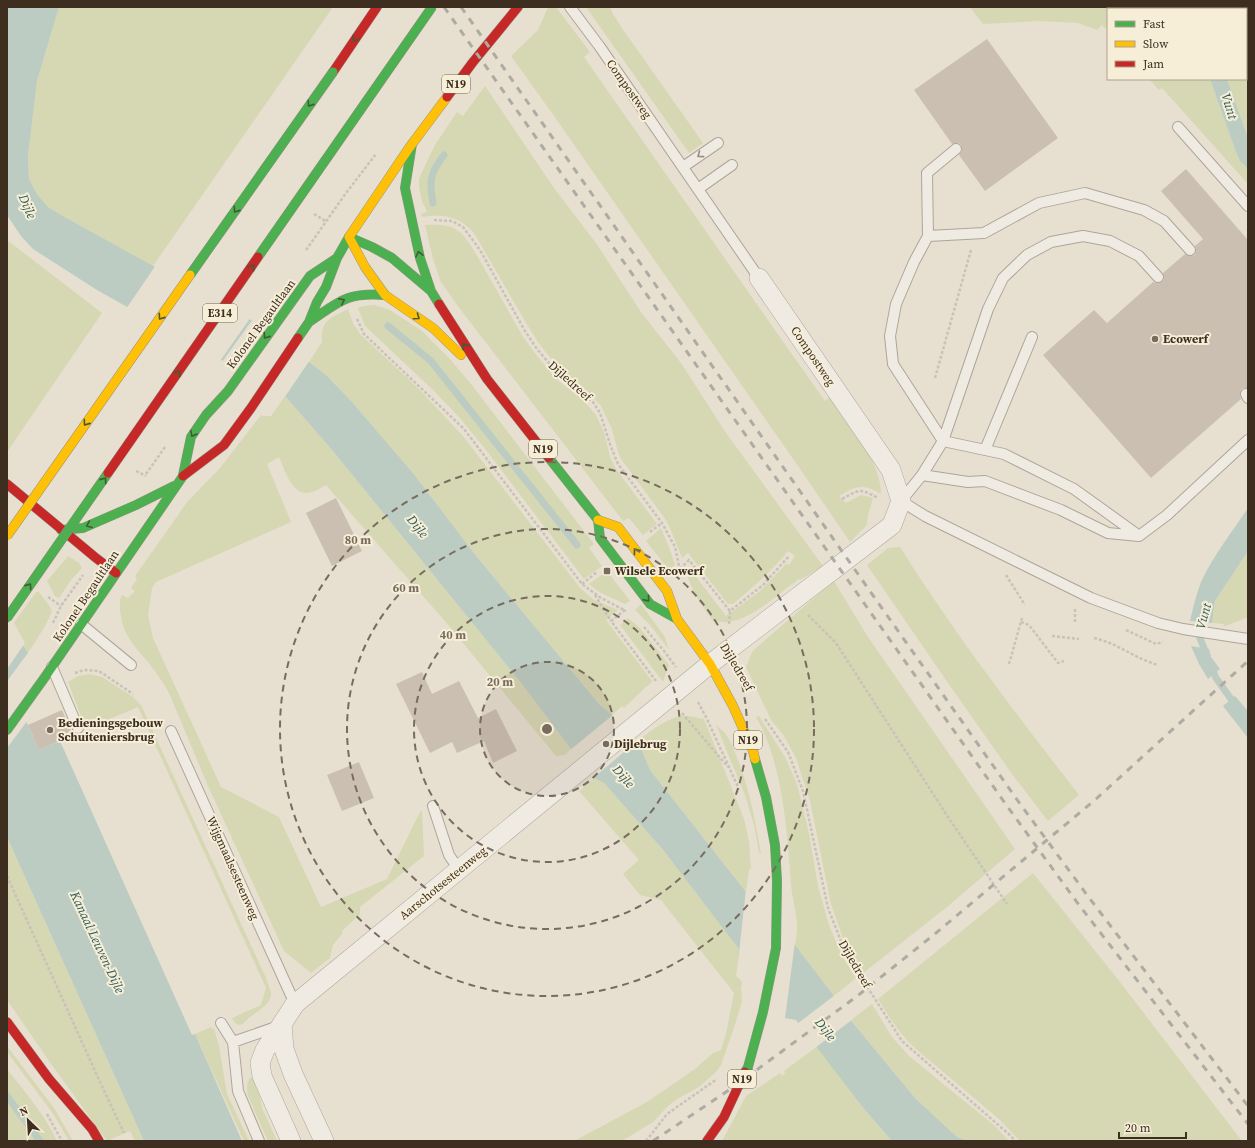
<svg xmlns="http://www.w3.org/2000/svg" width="1255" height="1148" viewBox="0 0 1255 1148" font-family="'Source Serif 4',serif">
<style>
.green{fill:#d6d7b3}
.water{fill:#bcccc2}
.pier{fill:#e7e0d1}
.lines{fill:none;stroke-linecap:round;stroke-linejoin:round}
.stream{stroke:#bcccc2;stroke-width:7}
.building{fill:#cbbfb2}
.lane-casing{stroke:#ada599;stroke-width:12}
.street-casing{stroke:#ada599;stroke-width:20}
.fast-casing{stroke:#9c958a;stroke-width:10}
.slow-casing{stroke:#9c958a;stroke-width:10}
.jam-casing{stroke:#9c958a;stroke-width:10}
.path{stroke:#c8c2b9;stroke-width:2.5;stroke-dasharray:3 2;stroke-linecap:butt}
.lane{stroke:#efebe3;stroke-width:10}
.street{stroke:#efebe3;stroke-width:19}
.fast{stroke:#4caf50;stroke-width:9}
.slow{stroke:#ffc107;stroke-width:9}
.jam{stroke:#c62828;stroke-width:9}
.rail{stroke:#afaaa2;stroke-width:3;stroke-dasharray:7 7;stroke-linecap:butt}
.fast-bridge-casing{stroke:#928b80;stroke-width:10;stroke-linecap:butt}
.slow-bridge-casing{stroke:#928b80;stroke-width:10;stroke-linecap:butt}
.jam-bridge-casing{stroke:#928b80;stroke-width:10;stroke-linecap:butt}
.fast-bridge{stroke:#4caf50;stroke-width:9}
.slow-bridge{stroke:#ffc107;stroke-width:9}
.jam-bridge{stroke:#c62828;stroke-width:9}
.oneway{stroke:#425b31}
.oneway2{stroke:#968c82}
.ring{fill:none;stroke:#786c5e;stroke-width:2;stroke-dasharray:7 5}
.poi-dot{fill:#786c5e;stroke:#f7eed8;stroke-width:1.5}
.labels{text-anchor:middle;stroke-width:4;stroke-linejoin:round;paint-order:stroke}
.shield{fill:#f7eed8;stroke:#756857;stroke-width:1}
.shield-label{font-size:11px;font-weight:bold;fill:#3d2e20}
.street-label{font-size:12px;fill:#3d2e20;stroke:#f7eed8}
.poi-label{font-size:12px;font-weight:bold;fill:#3d2e20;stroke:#f7eed8;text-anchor:start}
.water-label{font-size:13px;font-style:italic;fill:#2f5d5a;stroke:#f7eed8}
.centre{fill:#786c5e;stroke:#f7eed8;stroke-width:2}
.ring-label{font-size:12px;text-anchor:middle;font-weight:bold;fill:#786c5e;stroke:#f7eed8;stroke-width:4;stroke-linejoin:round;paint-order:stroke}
</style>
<rect width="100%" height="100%" fill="#e7e0d1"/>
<path class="green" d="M59,7h274l-180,259 -92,-51 -13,-8 -11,-13 -8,-15 -1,-23 9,-75z
M548,7h8l34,45 -6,5 200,286 41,58 5,-4c18,26 51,64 51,97 -18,-11 -25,-8 -42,2l7,7 15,-8 12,3 -5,17 -1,10 -17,17 -52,-76 -244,-350 -43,-60 27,-26z
M586,7h24l3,7 11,17 79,112 -14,10z
M970,7h154l3,2h-19v22l-6,-6 -5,5 -19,-7 -38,-2 -57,3z
M1164,7h84v131l-21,-59h19v-70h-78z
M1149,79h61l26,73 4,9 8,8v15l-86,-96 -3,2z
M485,86l69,102 42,55 45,69 40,51 45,70 97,133 -23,14 -1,-1c-20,14 -45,39 -70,43 -5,1 -11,-1 -16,-1 -13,-19 -21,-28 -27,-51h5l35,46 34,-25 26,-27 3,1 6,-9 -7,-5c-15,19 -35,36 -55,53h-5l-40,-51 -6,5 -12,-30 -4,-8 -45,-61 -3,-7 -6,-23 -11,-23 -18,-19 -18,-14 -18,-19 -9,-12 -12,-19 -52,-90c-16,-17 -29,-19 -52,-16l-1,-3 6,-2 -2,-5 -3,-5 -3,-16v-7l3,-7 13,-27 22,-33 6,4z
M425,225c29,-1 36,3 51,29l46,81 12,17 22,27 27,21 13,15 8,17 6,25 6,12 41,55 -14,11 -14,-17 -6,3 -166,-216 -16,-23 -8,-23z
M7,240l95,73 -95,139z
M375,305l15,5 32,21 27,27 22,26 123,160 -5,4 13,18 -18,13 -98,-129 -27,-33 -26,-27 -68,-64 -7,-18 5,-2z
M348,309l5,14 7,11 59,55 43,46 119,154 13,11 24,10 -12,10 46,61 -1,2 -5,4 -22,21 -2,-2 -10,9 -13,-11 -122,-147 -64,-84 -61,-71 -25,-26 -18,-14 13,-20c-2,-22 9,-24 26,-33z
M285,396l48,55 185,228 53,70 -6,6 -9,1 -112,-136 -118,-135c-5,3 -12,7 -18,8 -17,1 -23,-23 -29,-36l-12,7 24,58 -135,60 -4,6 -4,27 5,23 68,149 58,30 42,90 66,-28 33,-67 2,-1 2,45 -64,51v7l-18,17v3l-9,11 -3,13 -19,15 -27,-22 -76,-165 -39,-93c-5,-9 -11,-18 -17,-26 -16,-20 -29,-29 -32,-57 0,-6 -1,-10 2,-15l6,3 7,-7 -4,-3 6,-9 -2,-3 53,-75 32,-33 41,-53 2,1h8z
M661,528l8,19 6,18 -6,5 -23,-29z
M900,547c54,86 116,167 179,248l-31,26 -36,-47 -64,-91 -81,-118 21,-17z
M1248,551v66l-25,10 1,-3 -12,-1 3,-22z
M68,556l11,7 3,5 -11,12 -12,18 -4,-2 -8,-15z
M607,571l23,30 -5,3 -26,-12 -10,-8z
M834,581l34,56 147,212 -68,58 -85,67 -17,-30 -14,-40 -21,-103 -14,-43 -12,-22 -13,-16 -25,-53 6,-15 13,-12z
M36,592h3c4,6 12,14 13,20l-8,16 -16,25 -15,-29z
M641,604l24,33 4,13 -19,-25 -15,-15z
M628,618l12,10 29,37 -6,17 -43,-57z
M89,674l13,3 31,20 8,8 125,273c1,5 4,10 5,15 2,13 -21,21 -28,31 -7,2 -8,-1 -11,-6l29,-13 5,-17 -128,-281 -52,22 -18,-47 10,-6z
M680,716h9l15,3 40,100 5,22 2,28 -2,1 -3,22 -96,-122 -9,-22 5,-1 -6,-8c13,-10 25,-19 40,-23z
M759,716l26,41 12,27 12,49 9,53 11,39 14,33 13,20 -22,18 -39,-51c1,-6 2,-12 2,-18 0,-14 -5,-29 -6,-43 -4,-53 -8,-120 -35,-167z
M716,725c3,2 6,5 9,8 5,6 8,15 11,22 13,31 19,65 25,99l-2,-1 -5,-28 -9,-30z
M594,778l10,5 60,68 76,98 -4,27c4,3 8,6 5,11l1,15 -9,29 -12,34 -5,7 -17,15 -20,11 -10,7 -16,17 -31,19h-48l73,-39 48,-33 18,-16 8,-3 5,-16 8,-41 -73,-93 -21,-5 -17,-21 16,-14 -60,-69z
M7,837l137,304h-9l-5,-10 -23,10 -58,-80 -42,-61z
M1033,873l87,109 122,159h-222l-21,-22 -82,-69c-17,-15 -27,-32 -39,-51z
M872,1004l20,33 17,19 86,70 14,15h-41l-11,-4 -42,-39 -64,-78z
M211,1027l1,2 2,-1 5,18 8,48 22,47h-5l-49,-107z
M819,1045l45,64 28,32h-170l24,-45 34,-23 2,3 3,-3 -1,-2z
M7,1046l47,62 19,33h-4l-15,-26 -47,-63z
M7,1069c18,23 38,46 50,72h-50z
M253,1077l6,14 3,17 15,33h-9l-20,-45c-1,-7 -2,-12 2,-18z"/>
<path class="water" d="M7,7h52l-22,74 -9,75 1,23 8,15 11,13 13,8 208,115 58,46 25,26 61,71 64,84 122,147 13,11 29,33 9,22 96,122 49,53 39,51 1,5 80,97 42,39 11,4h-76l-28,-32 -68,-89 -11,-2 -47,-59 1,-10 -75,-98 -60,-68 -10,-5 -23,-29 -53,-70 -185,-228 -48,-55 -188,-106 -64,-41 -12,-13 -14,-21z
M1210,79h17l21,59v31l-8,-8 -4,-9z
M1248,508v43l-33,50 -3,22 -22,-2c3,-13 6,-26 11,-39 12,-26 31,-50 47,-74z
M7,612l8,19 13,22 -20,27 31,70 21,-9 132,294 3,-1 47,107h-98l-137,-304z
M1191,646l18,3 2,8 9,12 -12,10 -9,-15z
M1235,696l13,15v27l-25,-32z"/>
<path class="pier" d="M156,265l95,52 -31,44 -94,-52z
M253,319l17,9 40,32 -26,38 -62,-36z
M7,610l18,33 -18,26z
M22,661l2,1 -13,18 17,40 -21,28v-66z
M614,714l23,27 -45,38 -23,-28z
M746,889l49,53 -10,76 -3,-1 -44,-55z
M835,995l2,5 16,19 -38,29 -18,-24z"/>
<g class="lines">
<path class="stream" d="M433,203c-4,-22 -3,-30 11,-48
M388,326l43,35 146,184
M1204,613l-6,20 9,23
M1211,666l5,12 20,28
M7,1096l33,45"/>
</g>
<path class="building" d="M987,39l71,99 -73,53 -26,-36 3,-4 -1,-6 -3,-2 -6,1 -38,-54z
M1186,169l62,71v148h-5l-2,2 -1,4 1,5 -90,79 -108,-123 51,-45 13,13 46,-41 3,1 6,-1 2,-3 -1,-6 22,-19 6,2 4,-1 1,-6 -1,-3 8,-7 -42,-48z
M336,498l26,53 -30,15 -26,-53z
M422,672l10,22 27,-13 19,37 18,-9 21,42 -24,12 -9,-22 -27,12 -5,-11 -22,11 -34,-69z
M62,710l11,25 -34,15 -11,-25z
M359,762l15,36 -32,13 -15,-36z"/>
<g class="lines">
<defs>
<path id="lane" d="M570,7l30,40 159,231
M1178,127l70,79
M683,167l35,-24
M698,189l34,-24
M928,236l-1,-63 29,-24
M1246,394l2,4
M1248,440l-81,75 -28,21 -31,-3 -47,-23 -76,-29 -17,1 -46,-7 -21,26 24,15 166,82 67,25 25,6 65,10
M985,450l47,-113
M922,475l21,-34 45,-132 15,-31 24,-23 24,-13 32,-6 27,5 29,15 19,21
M1138,535l-64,-46 -70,-35 -61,-13 -50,-77 -3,-28 6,-32 18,-42 14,-26 56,-3 55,-30 46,-10 59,17 20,11 26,29
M81,624l50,41
M52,667l26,61
M171,731l124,273
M433,806l16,49 10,15
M221,1023l12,19
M259,1141l-21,-50 -5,-49 46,-16"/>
<path id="street" d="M282,1024l2,25 9,25 31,67
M291,1141l-29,-65 -2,-13 5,-13 30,-46 415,-340 182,-139 9,-24 -10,-31 -132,-192"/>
<path id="fast" d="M412,144l-7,44 15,70 11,33 8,13
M309,322c30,-20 37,-30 76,-27
M298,338l11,-16 8,-20 9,-15 11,-29 12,-21 23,10 20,11 39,33
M549,458l49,62 2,18 50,66 27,15
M183,475l8,-38 15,-22 22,-24 82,-115 27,-18
M61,530l22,-2 53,-23 38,-19
M7,730l38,-53 138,-201
M745,1072l3,-5 15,-55 13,-64 1,-67 -2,-36 -9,-48 -11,-38"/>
<path id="slow" d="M447,97l-38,51 -60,89 16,30 20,28 48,33 28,27
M598,520l20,7 49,64 10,28 33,45 23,42 20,45 2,8"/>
<path id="jam" d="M333,72l44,-65
M447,97l26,-35 45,-55
M439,304l48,75 62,79
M183,476l41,-31 27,-37 47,-70
M7,484l89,74 20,15
M7,1022l42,57 43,50 7,12
M707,1141l17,-24 21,-45"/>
</defs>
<use href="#lane" class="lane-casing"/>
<use href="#street" class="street-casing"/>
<use href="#fast" class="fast-casing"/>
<use href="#slow" class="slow-casing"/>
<use href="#jam" class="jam-casing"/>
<path class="path" d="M314,214l13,8
M434,220l18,1 11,6 17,23 45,81 12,18 16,19 40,34 7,11 11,34 7,17 44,59 13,24 5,23
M306,250l40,-57 30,-39
M357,319l7,15 100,95 118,155 19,14 25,13
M935,378l36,-128
M136,471l10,5
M146,474l19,-27
M842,499c18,-10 18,-11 36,-1
M650,532l12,-9
M680,569l9,-9 41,51 33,-26 26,-29
M1006,575l19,30
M582,584l15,-12
M595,595l16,26
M48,597l13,9
M625,610l-14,11 45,60
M808,615l28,28 110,171 61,90
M1021,622l8,3 29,38 6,-2
M1075,622v-14
M53,623l8,-17 22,-31
M729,624l1,-13
M644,627l20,24 12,16
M1126,630l30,14 7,-2
M1052,636l27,3
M1094,638c23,5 42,21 64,27
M1009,664l13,-46
M75,673l9,-3 15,1 34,23
M698,702l9,17 32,70
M682,713l46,54
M765,719l23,33 15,39 25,117 18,46 56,87 109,95 4,5
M7,876l93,206 24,51
M47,1114l15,27
M646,1141l21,-27 50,-35"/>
<use href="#lane" class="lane"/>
<use href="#street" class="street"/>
<use href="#fast" class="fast"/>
<use href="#slow" class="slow"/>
<use href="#jam" class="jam"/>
<path class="rail" d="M444,7l563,799 72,99 169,219
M461,7l399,570 158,224 72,98 158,207
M653,1141l79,-53 124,-91 80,-64 160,-134 152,-138"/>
<defs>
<path id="fast-bridge" d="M258,257l174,-250
M190,275l143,-203
M7,618l101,-145"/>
<path id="slow-bridge" d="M7,536l183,-261"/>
<path id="jam-bridge" d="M108,473l150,-216"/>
</defs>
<use href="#fast-bridge" class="fast-bridge-casing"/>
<use href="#slow-bridge" class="slow-bridge-casing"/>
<use href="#jam-bridge" class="jam-bridge-casing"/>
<use href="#fast-bridge" class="fast-bridge"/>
<use href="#slow-bridge" class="slow-bridge"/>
<use href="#jam-bridge" class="jam-bridge"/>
</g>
<defs><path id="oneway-chevron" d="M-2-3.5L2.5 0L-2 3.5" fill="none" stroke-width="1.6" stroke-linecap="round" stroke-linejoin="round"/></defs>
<g class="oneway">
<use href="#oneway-chevron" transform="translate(355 39) rotate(124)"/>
<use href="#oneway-chevron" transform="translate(310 104) rotate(125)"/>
<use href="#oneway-chevron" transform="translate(236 210) rotate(125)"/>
<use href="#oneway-chevron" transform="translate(419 254) rotate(-102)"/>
<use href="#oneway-chevron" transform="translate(252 267) rotate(-55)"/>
<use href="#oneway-chevron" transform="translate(342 301) rotate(-26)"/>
<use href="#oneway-chevron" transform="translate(161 317) rotate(125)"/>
<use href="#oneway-chevron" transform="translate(417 317) rotate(35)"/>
<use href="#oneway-chevron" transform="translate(266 336) rotate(125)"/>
<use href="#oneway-chevron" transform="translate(465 346) rotate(-123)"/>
<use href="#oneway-chevron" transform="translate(178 373) rotate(-55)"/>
<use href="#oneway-chevron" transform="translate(86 423) rotate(125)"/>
<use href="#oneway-chevron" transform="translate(193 434) rotate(119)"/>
<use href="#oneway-chevron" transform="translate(104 480) rotate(-55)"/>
<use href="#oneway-chevron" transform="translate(89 525) rotate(157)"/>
<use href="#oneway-chevron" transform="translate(636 551) rotate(-127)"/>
<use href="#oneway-chevron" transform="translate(29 586) rotate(-55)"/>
<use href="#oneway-chevron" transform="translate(647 599) rotate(51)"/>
</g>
<use class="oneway2" href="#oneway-chevron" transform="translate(700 155) rotate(144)"/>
<circle cx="547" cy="729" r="67" fill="#786c5e" fill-opacity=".12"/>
<g class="ring">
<circle cx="547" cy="729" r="67"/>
<circle cx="547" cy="729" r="133"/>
<circle cx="547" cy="729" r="200"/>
<circle cx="547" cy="729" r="267"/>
</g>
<g class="poi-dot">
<circle cx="1155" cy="339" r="4"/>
<rect x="603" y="567" width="8" height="8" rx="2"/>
<circle cx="50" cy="730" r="4"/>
<circle cx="606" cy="744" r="4"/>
</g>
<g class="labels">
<g class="shield">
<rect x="442" y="75" width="28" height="18" rx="3"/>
<rect x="203" y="304" width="34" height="18" rx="3"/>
<rect x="529" y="440" width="28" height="18" rx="3"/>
<rect x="734" y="731" width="28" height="18" rx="3"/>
<rect x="728" y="1070" width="28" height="18" rx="3"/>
</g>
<g class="shield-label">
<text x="456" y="88">N19</text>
<text x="220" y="317">E314</text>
<text x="543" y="453">N19</text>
<text x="748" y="744">N19</text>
<text x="742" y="1083">N19</text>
</g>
<g class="street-label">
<text transform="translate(629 89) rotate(55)" y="4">Compostweg</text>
<text transform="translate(261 324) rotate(-54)" y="4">Kolonel Begaultlaan</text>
<text transform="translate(813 356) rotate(56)" y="4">Compostweg</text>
<text transform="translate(570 381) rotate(42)" y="4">Dijledreef</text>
<text transform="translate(86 596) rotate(-56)" y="4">Kolonel Begaultlaan</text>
<text transform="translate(737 667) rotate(59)" y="4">Dijledreef</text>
<text transform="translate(233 868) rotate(66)" y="4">Wijgmaalsesteenweg</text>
<text transform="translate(443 883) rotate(-39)" y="4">Aarschotsesteenweg</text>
<text transform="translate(855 964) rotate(60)" y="4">Dijledreef</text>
</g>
<g class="poi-label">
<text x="1163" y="343">Ecowerf</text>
<text x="615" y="575">Wilsele Ecowerf</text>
<text x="58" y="727">Bedieningsgebouw<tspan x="58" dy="14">Schuiteniersbrug</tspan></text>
<text x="614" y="748">Dijlebrug</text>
</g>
<g class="water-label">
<text transform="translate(1230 106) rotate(73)" y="5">Vunt</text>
<text transform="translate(28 206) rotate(67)" y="5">Dijle</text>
<text transform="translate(418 526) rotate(51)" y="5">Dijle</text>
<text transform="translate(1203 616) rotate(-75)" y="5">Vunt</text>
<text transform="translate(624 776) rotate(49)" y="5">Dijle</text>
<text transform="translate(98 942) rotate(65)" y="5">Kanaal Leuven-Dijle</text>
<text transform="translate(826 1029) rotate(52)" y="5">Dijle</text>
</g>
</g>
<circle cx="547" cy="729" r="6" class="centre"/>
<g class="ring-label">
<text x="358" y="544">80 m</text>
<text x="406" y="592">60 m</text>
<text x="453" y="639">40 m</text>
<text x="500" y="686">20 m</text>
</g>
<rect width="1255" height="1148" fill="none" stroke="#3d2e20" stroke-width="16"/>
<rect x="1107" y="8" width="140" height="72" fill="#f7eed8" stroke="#ada18e"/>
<rect x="1115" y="21" width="20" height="6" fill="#4caf50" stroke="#ada18e"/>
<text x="1143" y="28" font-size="12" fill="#3d2e20">Fast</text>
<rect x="1115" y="41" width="20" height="6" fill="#ffc107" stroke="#ada18e"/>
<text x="1143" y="48" font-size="12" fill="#3d2e20">Slow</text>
<rect x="1115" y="61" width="20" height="6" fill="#c62828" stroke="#ada18e"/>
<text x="1143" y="68" font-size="12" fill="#3d2e20">Jam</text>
<g transform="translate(28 1120) rotate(335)" stroke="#f7eed8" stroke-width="3" paint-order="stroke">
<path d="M0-3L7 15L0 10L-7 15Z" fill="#3d2e20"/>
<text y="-6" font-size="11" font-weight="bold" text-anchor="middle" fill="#3d2e20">N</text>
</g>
<path d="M1119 1132v6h67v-6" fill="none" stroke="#3d2e20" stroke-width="2"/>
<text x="1125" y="1132" font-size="12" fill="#3d2e20" stroke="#f7eed8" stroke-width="3" paint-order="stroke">20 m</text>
</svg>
